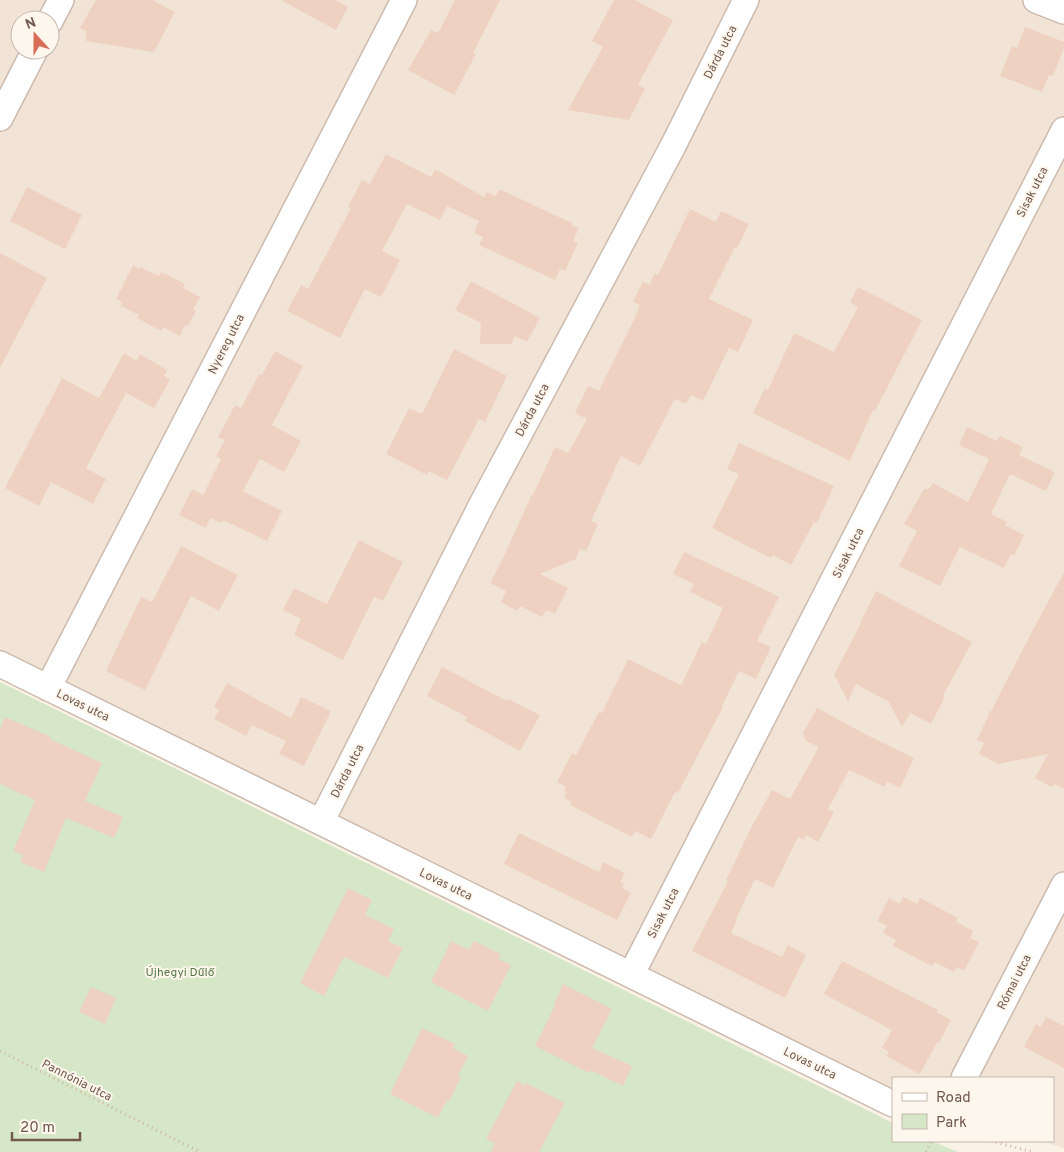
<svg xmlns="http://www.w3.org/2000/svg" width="1064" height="1152" viewBox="0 0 1064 1152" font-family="Overpass,sans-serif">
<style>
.residential{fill:#f1e4d6;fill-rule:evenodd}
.green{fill:#d5e7c7}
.building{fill:#eed1c1}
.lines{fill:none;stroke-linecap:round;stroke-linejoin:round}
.street-casing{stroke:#ccbaae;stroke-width:28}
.path{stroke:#d2b4a4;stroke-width:3;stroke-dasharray:1 4;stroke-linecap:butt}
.street{stroke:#fff;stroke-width:25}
.labels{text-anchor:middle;stroke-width:4;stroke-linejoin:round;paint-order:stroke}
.street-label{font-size:12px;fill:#72594e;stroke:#fdf6ed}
.park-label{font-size:12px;fill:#577747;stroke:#fdf6ed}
</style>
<rect width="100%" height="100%" fill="#faf2e7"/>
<path class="residential" d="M0,0h1064v1148l-24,-7h13v-63h-160v12l-893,-438zM20,20h30v30h-30z"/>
<path class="green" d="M0,682l893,441v18h39l26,11h-958z"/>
<path class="building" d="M96,0h56l23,12 -21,40 -68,-11v-10l-6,-3z
M281,0h54l13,7 -12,23z
M455,0h45l-27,53 3,1 -22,41 -46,-25 23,-40 7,3z
M614,0h21l38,20 -35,65 7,4 -16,31 -61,-10 35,-63 -11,-6z
M1025,27l39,15v6l-11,28 -4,-1 -7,17 -42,-16 12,-30 5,2z
M386,154l45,23 4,-8 49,28 3,-5 9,4 3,-7 73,34 -1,2 8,3 -6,13 5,2 -13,28 -5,-2 -5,11 -76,-35 4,-8 -9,-4 5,-12 -32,-15 -7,14 -33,-16 -25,47 18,9 -19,37 -16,-8 -25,49 -53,-27 14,-26 7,4 43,-81 -3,-1 14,-27 8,4z
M27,187l55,28 -17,34 -55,-28z
M690,209l26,13 5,-11 28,13 -12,24 -2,-1 -26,52 44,21 -15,32 -9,-4 -26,53 -12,-6 -5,9 -11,-5 -35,67 -19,-10 -30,65 7,3 -12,27 -6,-2 -4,10 -36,15 28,14 -13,26 -9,-4 -4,7 -22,-11 -3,5 -16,-9 5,-11 -16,-8 14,-27 28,-62 1,1 22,-48 13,6 19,-34 -12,-6 13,-27 11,5 39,-80h-1l3,-6 -7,-3 10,-21 6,4 6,-12 3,2z
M0,253l47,25 -47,90z
M133,265l6,4 1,-2 19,9 2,-4 24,12 -2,4 17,9 -7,13 3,1 -8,15 -3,-1 -5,11 -17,-9 -2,4 -24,-13 2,-3 -18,-9 1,-4 -6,-3z
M471,281l69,37 -13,24 -12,-6 -4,8h-31l1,-21 -26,-13z
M858,287l64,33 -47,91 -2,-1 -23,51 -97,-48 12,-25 3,2 26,-57 40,19 24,-45 -8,-5z
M454,349l53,27 -22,46 -6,-3 -32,61 -18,-9 -2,4 -41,-21 23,-46 13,6z
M275,351l28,15 -31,59 29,16 -17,31 -24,-13 -17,32 39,20 -15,30 -44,-21 -1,3 -12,-5 -4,10 -27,-13 13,-26 11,6 18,-36 -5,-3 9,-16 -7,-3 17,-32 6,3 18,-34 3,1z
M124,353l13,8 3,-7 27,16 -3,6 6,4 -16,28 -28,-15 -40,75 20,11 -13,25 -42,-22 -12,24 -34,-18 57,-110 37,20z
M967,427l30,14 3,-5 23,11 -4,8 36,17 -9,19 -36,-17 -19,40 16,8 -2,3 19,10 -10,21 -3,-2 -7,14 -44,-21 -20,39 -41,-20 18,-35 -13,-7 20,-35h5l4,-6 35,19 21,-43 -30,-14z
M739,443l95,43 -17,37 -3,-1 -23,43 -18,-10 -2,3 -59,-30 27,-54 -12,-5z
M359,540l44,22 -20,39 -9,-4 -31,63 -49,-25 7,-16 -18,-9 11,-22 33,16z
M181,546l57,29 -19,36 -28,-15 -46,94 -39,-19 35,-74 11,5z
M684,552l73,34 22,11 -22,44 14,6 -15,32 -17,-8 -17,35 1,1 -45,86 -3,-1 -24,47 -16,-8 -3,6 -62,-32 2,-3 -8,-4 3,-6 -3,-1 2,-4 -9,-5 15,-29 4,2 23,-43 3,1 26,-54 53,26 21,-43 4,2 17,-36 -33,-16 4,-8 -21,-10z
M1064,572v217l-10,-5 -2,3 -17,-9 13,-24 -49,10 -20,-10 5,-11 -7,-3 13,-28v1l45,-87z
M876,591l96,51 -29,54 2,1 -14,27 -21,-11 -8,14 -13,-25 -33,-18 -8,17 -14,-26 27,-52h-1z
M442,667l65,34 1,-2 32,16 -20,36 -55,-30 2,-4 -40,-21z
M227,683l64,35 10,-21 30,14 -27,55 -25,-12 7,-13 -34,-16 -6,11 -32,-17 5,-9 -5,-3z
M817,708l48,26 49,24 -14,30 -13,-7 -2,6 -36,-17 -21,39 6,3 -16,30 -12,-7 -2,5 -6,-3 -25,51 -18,-9 -19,40 1,1 -6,13 51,24 6,-12 18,10 -21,43 -93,-47 36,-70 -2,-1 25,-52 21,-38 18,9 29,-52 -13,-6 -3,-8z
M5,717l46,20 -1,2 52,24 -17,38 38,16 -9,21 -48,-20 -22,54 -24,-10 3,-7 -10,-4 22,-51 -35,-16v-55z
M519,833l80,39 4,-10 22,11 -5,9 4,2 -2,4 9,5 -14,27 -113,-56z
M348,888l24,12 -7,15 29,14 -6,12 15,7 -15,30 -44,-21 -20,39 -24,-13z
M903,897l14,7 3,-6 38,20 -2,4 17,9 -3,7 9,4 -15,29 -7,-4 -3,5 -19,-10 -3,4 -39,-20 3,-6 -13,-7 4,-7 -10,-5 12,-23 11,6z
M451,941l18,9 5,-9 27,13 -3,5 13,6 -23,46 -57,-29z
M842,961l96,49 -2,2 15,8 -12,23 -2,-1 -17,32 -34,-18 3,-4 -7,-4 10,-18 -68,-36z
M563,984l49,25 -20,39 40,18 -9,20 -33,-16 -1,3 -54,-27 20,-41 -1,-1z
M91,987l25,11 -11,26 -26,-12z
M1046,1017l18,9v42l-40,-21 12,-23 5,3z
M422,1028l33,16 -2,4 15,8 -10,20 3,1 -12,25 -2,-2 -9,18 -48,-24z
M517,1081l8,5 1,-3 39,20 -26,49h-48l4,-9 -9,-4z"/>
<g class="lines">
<defs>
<path id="street" d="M1036,0l28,11
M50,21l11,-21
M0,118l35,-68
M0,664l893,440
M48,688l356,-688
M321,822l161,-318 191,-358 73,-146
M631,975l433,-845
M964,1078l100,-193"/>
</defs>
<use href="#street" class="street-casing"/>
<path class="path" d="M0,1051l200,101
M991,1141l42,11
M926,1152l6,-11"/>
<use href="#street" class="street"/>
</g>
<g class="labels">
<g class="street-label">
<text transform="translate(720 52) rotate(-63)" y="4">Dárda utca</text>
<text transform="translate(1032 192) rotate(-63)" y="4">Sisak utca</text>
<text transform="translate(226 344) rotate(-63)" y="4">Nyereg utca</text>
<text transform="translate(532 410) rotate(-62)" y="4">Dárda utca</text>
<text transform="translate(848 553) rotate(-63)" y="4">Sisak utca</text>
<text transform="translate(83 705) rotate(26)" y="4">Lovas utca</text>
<text transform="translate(347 771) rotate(-63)" y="4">Dárda utca</text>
<text transform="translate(446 884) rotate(26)" y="4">Lovas utca</text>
<text transform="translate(663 913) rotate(-63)" y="4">Sisak utca</text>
<text transform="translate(1014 982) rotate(-63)" y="4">Római utca</text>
<text transform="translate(810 1063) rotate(26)" y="4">Lovas utca</text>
<text transform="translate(77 1080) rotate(27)" y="4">Pannónia utca</text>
</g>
<g class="park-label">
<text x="180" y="976">Újhegyi Dűlő</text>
</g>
</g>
<rect x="892" y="1077" width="162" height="65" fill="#fdf6ed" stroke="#c5b7ad"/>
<rect x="902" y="1093" width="25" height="8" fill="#ffffff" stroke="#c5b7ad"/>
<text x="936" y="1102" font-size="15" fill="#72594e">Road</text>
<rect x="902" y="1114" width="25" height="15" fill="#d5e7c7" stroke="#c5b7ad"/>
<text x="936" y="1127" font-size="15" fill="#72594e">Park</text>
<g transform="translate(35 35) rotate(339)"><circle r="24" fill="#fdf6ed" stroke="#c5b7ad"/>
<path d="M0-4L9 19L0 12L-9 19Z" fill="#da6d57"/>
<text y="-8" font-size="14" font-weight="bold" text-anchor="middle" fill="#72594e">N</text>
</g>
<path d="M12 1132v8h68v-8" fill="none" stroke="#72594e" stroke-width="2.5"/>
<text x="20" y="1132" font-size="15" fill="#72594e" stroke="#fdf6ed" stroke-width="4" paint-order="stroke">20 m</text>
</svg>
